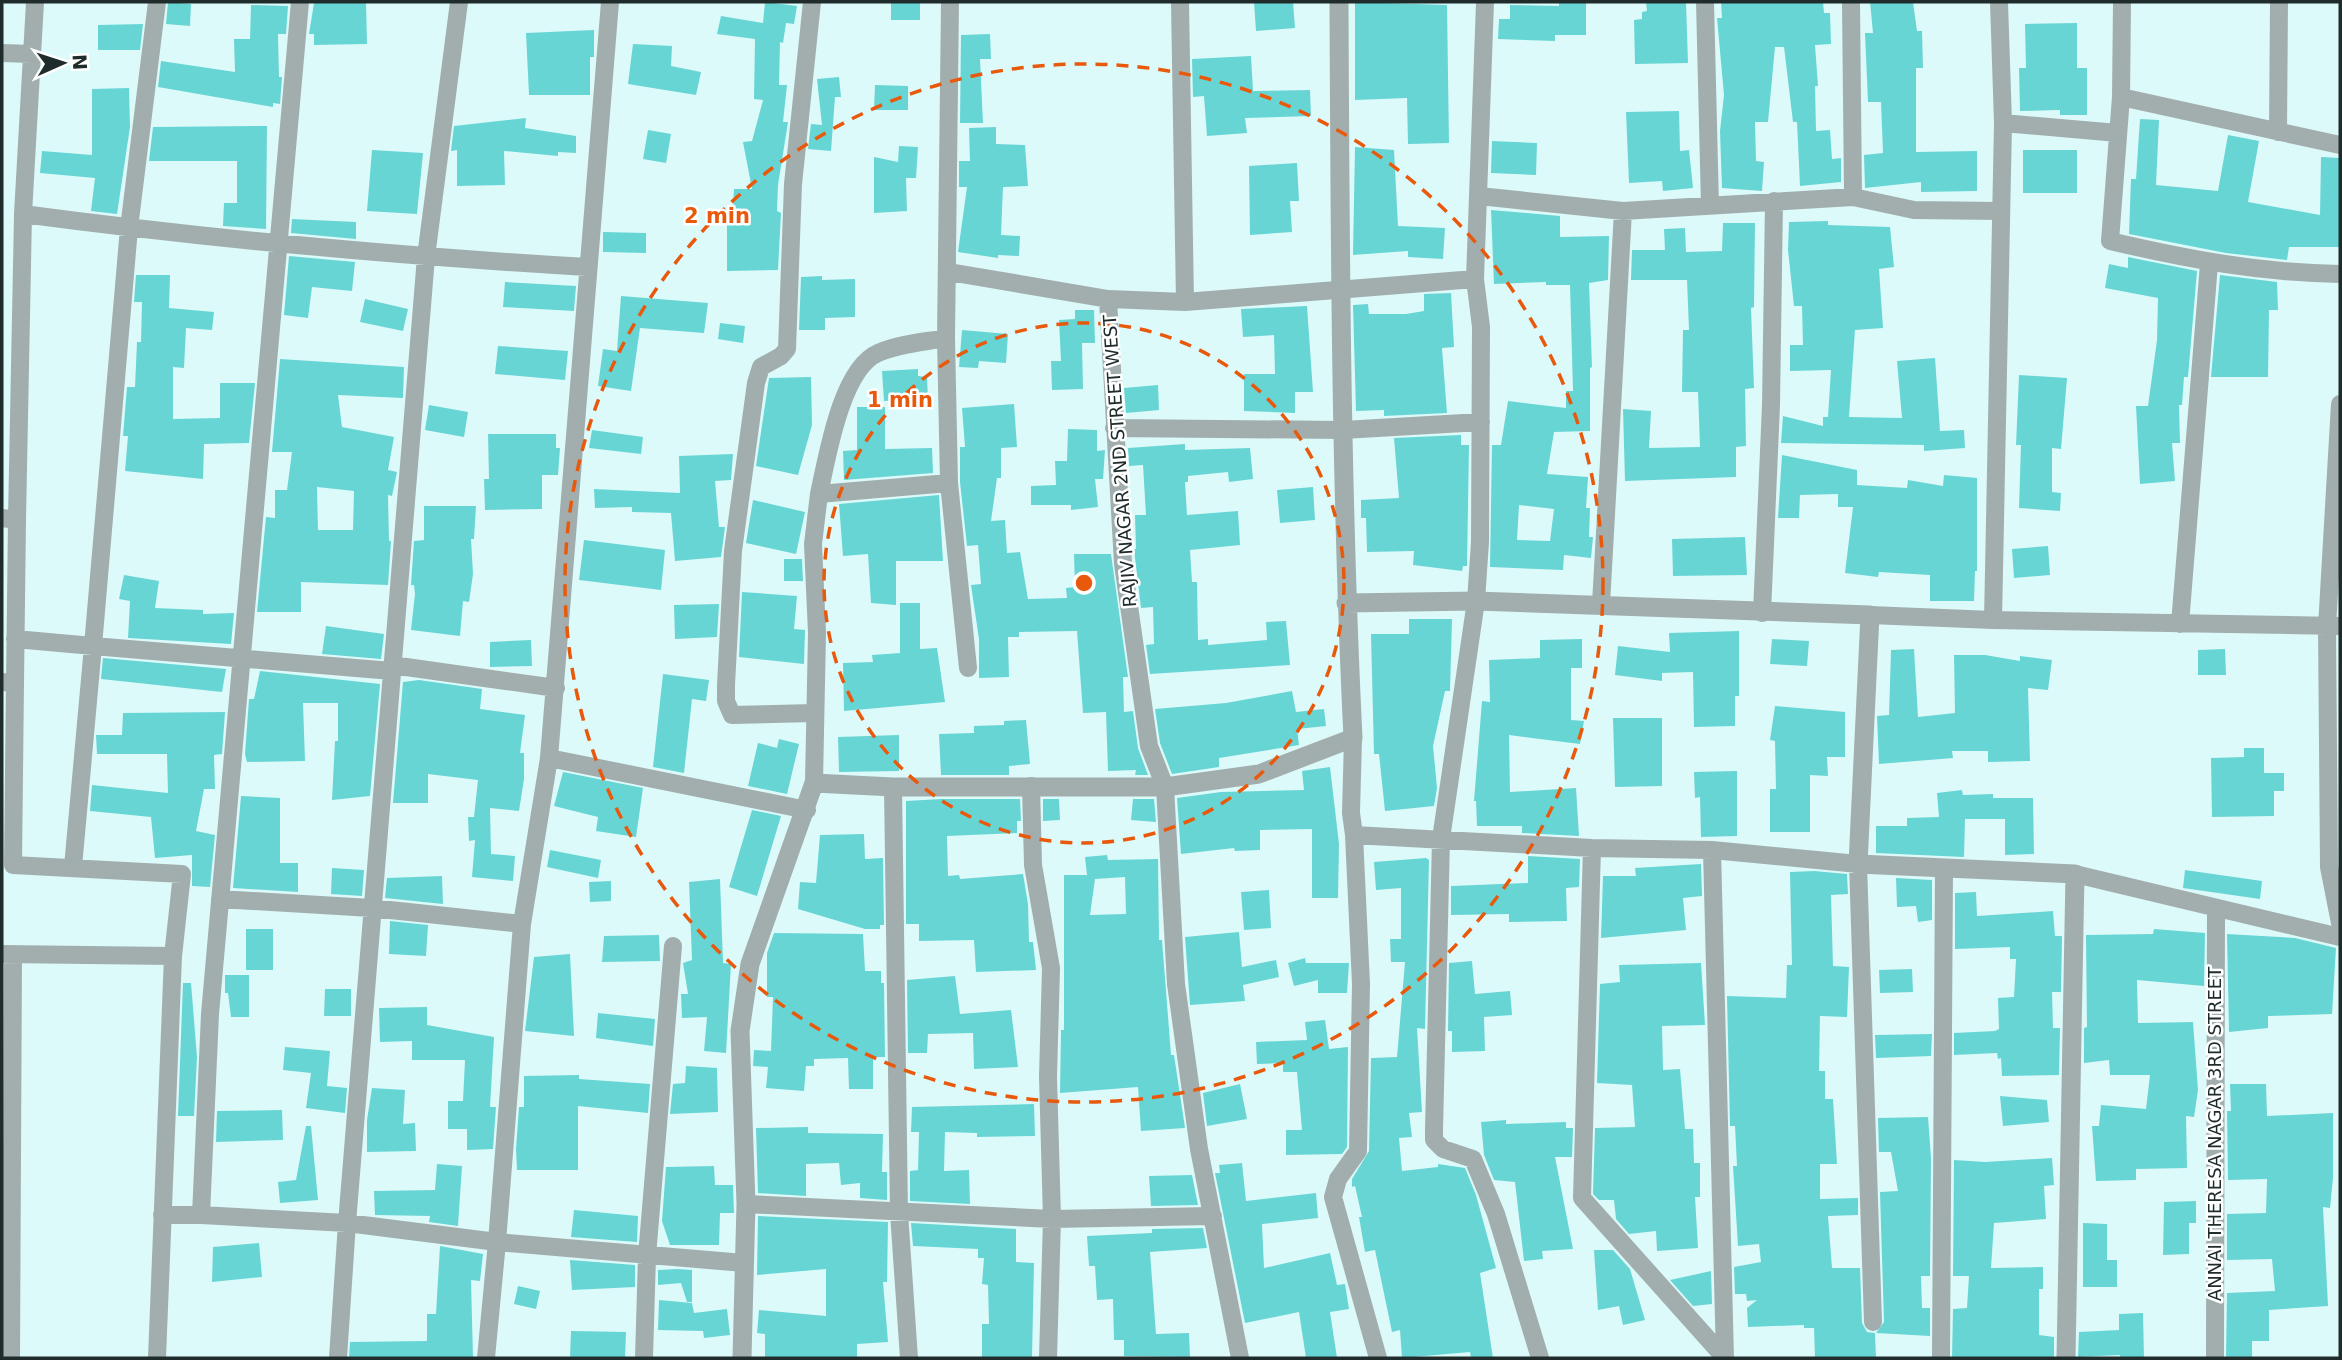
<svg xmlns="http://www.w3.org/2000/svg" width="2342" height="1360" viewBox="0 0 2342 1360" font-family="'DejaVu Sans',sans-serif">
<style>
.building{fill:#68d5d5;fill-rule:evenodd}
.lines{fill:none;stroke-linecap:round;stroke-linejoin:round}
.minor{stroke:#a2aeae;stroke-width:18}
.tertiary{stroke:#a2aeae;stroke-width:19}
.ring{fill:none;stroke:#e8590c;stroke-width:3.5;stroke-dasharray:12 9}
.labels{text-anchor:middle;stroke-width:5;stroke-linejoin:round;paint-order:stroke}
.street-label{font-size:18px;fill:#202c2c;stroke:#fff}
.centre{fill:#e8590c;stroke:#fff;stroke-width:3.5}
.ring-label{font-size:21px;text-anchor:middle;font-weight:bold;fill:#e8590c;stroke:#fff;stroke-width:5;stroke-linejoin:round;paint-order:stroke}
</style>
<rect width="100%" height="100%" fill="#ddfafa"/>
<path class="building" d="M168,2l23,2 -1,22 -24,-2z
M366,2l1,42 -53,1v-11h-5l5,-31z
M765,2l32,4 -3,18 -8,-1 -3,20 -3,-1 -1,43h8l-4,37h5l-10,63 -1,26 4,2 -3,57 -51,1v-48h5l2,-34h18l-9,-47 9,-1 11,-41 -9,-1 1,-60 -38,-5 4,-18 42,7z
M891,2h29v18h-29z
M1254,2h39l2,26 -39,3z
M1355,2l92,3 2,138 -41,1 -1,-46 -52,2z
M1559,2h27v33h-31v6l-57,-2 1,-20h11v-14l49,1z
M1646,2h40l2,61 -53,1 -1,-44 8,-1v-7l5,-1z
M1721,2h102l1,11h6l1,31 -16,1 3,41h-3l1,45 14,-1 2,29 9,-1v24l-41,4 -3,-64h-4l-9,-75h-9l-7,75h-13l1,39 8,1 -2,29 -40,-3 -2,-57 4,-36 -7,-77h5z
M1870,2h43l4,29h5l1,37h-7v84l61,-1v40l-56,1v-10l-56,6 -1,-33 19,-2 -2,-51h-13l-3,-69h8z
M251,5l37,1 -2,28h-8l1,43h3l-2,27 -7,-1v4l-115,-20 3,-26 74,11 -1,-33h16z
M2077,23v45h10v47h-27v-5l-40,1 -1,-43h7l-1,-44z
M143,24l-3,26h-42v-25z
M594,30v27h-4v38h-61l-3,-62z
M990,34l1,25h-11l3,64h-23l1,-88z
M633,44l39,2 -1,20 30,6 -5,23 -68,-11z
M1251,56l2,35 57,-1 1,26 -66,2 2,15 -40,3 -3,-40 -11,1 -1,-38z
M839,77l2,20h-6l-4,54 -23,-2 3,-25 11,1 -5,-46z
M875,85l33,1v24h-34z
M129,88l1,39 -13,87 -26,-3 4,-33 -55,-5 2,-22 50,4v-66z
M1679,111l1,40 9,-1 4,38 -30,3 -1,-10 -33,2 -3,-71z
M526,118l-1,10 51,8v17l-18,-1v4l-54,-5 1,34 -48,1v-36l-6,1 3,-25z
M2140,119l19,1 -3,65 62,6 10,-56 31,6 -11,61 72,13 1,-58 19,1v89h-51l-2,13 -61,-7 -97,-19 2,-55h5z
M267,126l-1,103 -43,-3 1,-23h13v-42h-88l4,-34z
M996,127v17l29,1 3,41 -25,1 -2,48 19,1 -1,20 -21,-1v3l-40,-6 9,-65h-8v-26h11l-1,-33z
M648,130l23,4 -5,29 -23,-4z
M1492,141l45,2 -1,32 -45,-2z
M899,146l19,1 -2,31h-10l1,33 -33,2v-56l24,5z
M1355,147l39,3 4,76 47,2 -2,31 -35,-2v-6l-55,4z
M372,150l51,3 -6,61 -50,-3z
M2023,150h54v43h-54z
M1297,163l2,38h-9l2,31 -42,3 -1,-69z
M1491,210l69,6v21l49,-1 -1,44 -19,3 3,84 -2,1v63l-36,1 -7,42 41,3 -2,31h4l-1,29h4l-2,21 -27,-3 -1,15 -73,-3 2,-122h9l7,-44 58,7v-17h7l-3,-106h-24v-3l-52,2zM1519,505l35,4 -4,32 -33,-1z
M292,219l64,3v17l-65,-6z
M1828,221v4l62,2 4,40 -15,2 4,59 -28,2 -6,87 53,1 -5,-57 38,-3 5,73 24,-1 1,18 -41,3v-6l-143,-2 2,-27 40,10v-9h5l3,-47 -41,1v-26h13l-1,-39h-8l-6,-56 1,-28z
M1723,223h32l-1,84 -3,1 3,80 -9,1 1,57 -10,1v30l-111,4 -2,-72 28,2 -2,37 51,-1 -2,-55h-16l1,-62h6l-2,-50h-56l1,-30h33l-1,-21 21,-1 1,24 36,-1z
M603,232l43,1v20l-43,-1z
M289,256l66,6 -3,29 -40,-4 -4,31 -24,-3z
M2128,257l69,14 -9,106h-4l-2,28h-3l1,38h-8l3,38 -35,3 -4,-78h12l9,-66 1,-42 -53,-10 4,-24 19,4z
M136,275h34l-1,33 45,4 -2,18 -26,-2 -2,40 -11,-1v52l47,-1v-35h35l-6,60 -45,1 -1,35 -78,-8 3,-35h-5l4,-49h8l2,-45h4l1,-40h-8z
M2220,275l57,7 1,28h-9l-1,67h-57z
M822,276v4l33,-1v38l-30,1v12h-26l2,-53z
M505,282l71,4 -2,25 -71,-4z
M1451,293l3,54 -12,1 5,65 -63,3v-6l-28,1 -3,-106 15,-1 1,10h37l18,-3v-17z
M621,296l87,7 -4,30 -64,-5 -9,63 -33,-5 5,-37 14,2z
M365,299l43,10 -5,22 -43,-9z
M1307,306l6,86h-18v21l-51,-2v-37h31l-1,-39 -31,2 -2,-28z
M1075,310h19l1,33h-13l1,46 -31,1 -1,-29h10l-2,-41 16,-1z
M720,323l25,3 -2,17 -25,-4z
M962,330l46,4 -2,29 -27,-2 -1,7 -19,-1z
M498,346l70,5 -3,29 -70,-6z
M280,359l124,8 -1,31 -65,-3 4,32 52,10 -6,33 9,2 -5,24 -4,-1 1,46h2l-3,44 -87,-3v30h-44l9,-95 9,1v-28h12l5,-38h-20zM317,487l37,4 -1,39h-35z
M918,369v7l9,1 1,22 -44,2 -2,-30z
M2019,375l48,3 -6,71 -9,-1v44l9,1 -1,18 -41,-3 2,-63h-5z
M811,377l1,48 -14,50 -42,-9 13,-88z
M1158,385l1,25 -33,3 -2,-25z
M1014,404l3,43 -16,1v30h-4l-6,43 14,-1 2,33 13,-1 8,47 39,-1 -1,-10 9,-1 -1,-33h37l17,123h-5l1,35 9,-1 5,37 10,27h-13l1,-5 -28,1 -2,-59 -23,1 -6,-82 -58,1v5h-11l1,40 -30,1v-39l-8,-54 10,-1 -3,-39 -11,1 -7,-64v-35h5l-3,-39z
M429,405l39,7 -4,25 -39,-7z
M857,407h28v42l47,-1 1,25 -89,7 -1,-29 14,-1z
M1068,429l29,1v21l8,-1 -2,29h-8l3,28 -27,3v-5h-40v-19l25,-1 -1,-24h12z
M592,430l51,7 -2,17 -52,-6z
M488,434h68v14h4l-2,27h-16v34l-57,1 -1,-31h5z
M1461,435v10h8l-2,121h-4l-1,5 -49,-6 1,-14 -47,1 -1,-34h-5v-18l38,-2 -5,-60z
M1185,444v6l65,-2 3,31 -24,3 -1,-10 -40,4v6h-3l2,33 51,-4 2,34 -50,5 2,32h5l1,58 10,-1v6l59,-5 -1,-18 20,-1 4,44 -140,9 -4,-29 8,-1 -1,-37 -12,1 -7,-59h2l-1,-34h11l-3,-50 -14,1 -1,-18z
M733,454l-2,26 -16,1 4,46h6l-4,30 -46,4 -4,-48 -39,-1v-5l-37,1 -1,-19 86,4 -1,-37z
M1782,455l75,15v15l50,3 1,-8 35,6 1,-11 33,3v93h-2l-1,30h-44v-26l-51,-3 -1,5 -33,-4 8,-66h-15v-13l-38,1 -1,23h-21z
M1313,487l2,33 -35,3 -3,-33z
M939,495l4,66h-47v44l-25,-2 -3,-49 -25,2 -4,-52z
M753,500l52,12 -9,42 -50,-11z
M424,506h52l-2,33h-3l2,35 -4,28 -6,-1 -3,35 -49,-6 4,-36 -1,-9h-3l3,-44 10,-1z
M1745,537l2,38 -74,1 -1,-37z
M584,540l81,10 -4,40 -82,-10z
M2048,546l2,29 -36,3 -2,-29z
M784,559h18l1,22h-19z
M124,575l35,6 -4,27 48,2v4l31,-1 -3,31 -103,-6 2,-37 -11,-2z
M742,592l55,4 -3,33 11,1 -1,34 -65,-7z
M900,603h20v46l17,-1 8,54 -101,9 -1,-48 30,-1 -1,-7 28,-2z
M719,604l-2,33 -42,2 -1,-34z
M1409,619h43l-2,72h-5l-12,55 4,42 -3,18 -49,5 -6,-57h-5l-3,-120h38z
M326,626l58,8 -3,25 -59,-5z
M1739,631v65h-4v30l-41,1 -1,-55 -31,1v8l-47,-6 3,-29 52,6 -1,-19z
M1582,639v29h-11v52l13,1 -4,23 -71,-9 1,57 66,-4 3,48 -57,-3v-7h-45l-1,-25h-2l8,-100 8,1 -1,-42 51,-2v-18z
M1772,639l37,2 -2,25 -37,-2z
M531,640l1,26 -42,1v-25z
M1914,649l4,68 37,-4 -1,-58h31l35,6v-5l32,4 -4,30 -20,-2 2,73 -42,1v-11h-36l1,7 -74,6 -2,-48 12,-1 2,-65z
M2225,649l1,26h-28v-25z
M103,658l123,11 -4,23 -121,-13z
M260,671l120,13 -10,112 -38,4 3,-59h3v-38h-35l2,58 -58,1 -2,-8 4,-55h5z
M663,674l46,6 -3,21 -14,-2 -8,74 -31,-6z
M419,680l63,9 -2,20 45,6 -5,38h4v26l-5,32 -29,-3 1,46 24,2 -2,25 -41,-4 3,-37 -6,1 -1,-24h6l4,-37 -50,-6v29h-35l10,-121z
M1292,691l4,21 28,-3 2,17 -29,3 2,16 -80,13v9l-47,7 -12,-31 -5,-34 71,-6z
M1775,706l70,6v45h-18l1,19 -18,-1v57h-40v-43h6l-1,-48 -5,-1z
M225,712l-3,42 -8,1 1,34h-11l-8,42 19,4 -5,52 -18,-1v-31l-37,3 -4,-41 -61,-6 2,-26 76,8 -1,-39h-70l-1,-19h26l1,-22z
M1613,718h49v68l-47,1z
M1026,720l4,44 -21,2v9h-68l-2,-41 35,-1v-7l30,-1v-4z
M899,735v36l-60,1 -1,-35z
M779,739l20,5 -12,50 -39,-8 10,-43 19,5z
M2244,748h20v25h20v18h-10v25l-62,1 -1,-59 33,-1z
M1330,767l9,77 -1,54h-26v-69l-52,1v20l-25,1 -1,-3 -53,6 -4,-56 44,-6 83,-2 -2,-19z
M1737,771v65l-36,1 -1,-40 -5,1 -1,-26z
M563,772l80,16 -7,49 -40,-6 2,-14 -44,-11z
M1962,790l1,5 30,-1v4h40l1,56 -29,1v-36h-40l-1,38 -88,-4v-27h31v-8l32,-1 -2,-24z
M241,796l39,2v65h18v29l-65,-4z
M941,799h79l1,22h-4v12l-70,3 1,40 11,-1 1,4 63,-5 5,30 1,38h4l3,28 -60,2 -2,-32 -55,1v-17h-13v-123z
M1043,799h16l1,21 -17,1z
M1133,799h21l2,23 -25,-2z
M752,810l29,6 -24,80 -28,-9z
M864,834l1,25 18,-1 1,67h-4v4h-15l-67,-20 2,-27 16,1 4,-48z
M550,850l51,10 -3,18 -51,-11z
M1107,855l1,5 50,-1 1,81h3l9,115h3l11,73 -44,3 -3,-44 -78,6 1,-63h3v-155h23l-2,-18zM1125,877l1,37 -36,1 5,-36z
M1528,856l52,3 -1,28 -13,1 1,33 -58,1v-8l-58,1v-29l77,-3z
M1426,858l3,2 -4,169 -8,-1 5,84 -13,1 3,24 -13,1 3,33 36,-4v-3l27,4 11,27 20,73 -16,5 13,85h-22l-1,-6 -68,6 -2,-28 -8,2 -17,-82 -10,2 -6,-35h3l-7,-31 -3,1v-8l17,-28 2,-93 26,-1 8,-95h-14l-1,-23h11v-51l-25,2 -2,-28z
M1701,864l1,32 -19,2 3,32 -85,8 2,-62h33l-1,-8z
M332,868l32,2 -2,26 -31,-2z
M2185,870l77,11 -2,18 -77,-11z
M1814,871l33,3 1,20 -17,1 2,71 16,1 -2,50 -27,-1 -1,55h6v28h8l4,65h-17v35l38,-1v17l-30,1 4,52h28l2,55 5,9 8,1 1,25h-61l-1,-30h-10v-3l-56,2 -1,-19 10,-8 -10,1 -1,-7h-11l-1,-27 27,-5 -2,-18 -21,2 -5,-80h4l-2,-40h-5l-3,-130 59,2 1,-33h5l-2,-93z
M442,876l1,28 -58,-6 2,-20z
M1896,878l36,2v40l-14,2 -2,-16 -19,1z
M720,879l3,84 8,1 -5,89 -22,-2 3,-34 -25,1 -1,-24h7l-5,-31 9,-3 -3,-78z
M611,881v20l-21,1 -1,-20z
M1269,890l2,38 -27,2 -3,-38z
M1976,892l1,24 76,-5 2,25h7l-1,56h-9l1,36h7l-1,47 -57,1 -1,-18 -3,1 -1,-6 -43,2v-22l41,-2 4,-2 -1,-31 16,-1 2,-38h-6v-12l-55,2v-56z
M390,921l38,4 -2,31 -37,-2z
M246,929h27v41h-27z
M2154,929l51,4 -1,53 -67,-6 1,43 55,-1 5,68 -4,27 -8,-1 1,52 -51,1v11l-40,1 -4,-55h7l2,-21 45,4 4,-34h-40l-1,-15 -25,3v-35l3,-1 -1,-92 67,-1z
M1239,932l3,35 34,-7 3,17 -36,8 2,16 -55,4 -5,-68z
M774,933l89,1 2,37h16v12h3l1,74h-12v32h-24l-1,-31 -34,1v7h-8l-2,25 -38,-3 2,-21 -15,-1 1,-16 17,1 2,-54h-6v-44z
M2227,934l68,4 41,10 -4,66 -64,2v12l-39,4z
M659,935l1,26 -58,1 2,-26z
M570,954l4,82 -49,-5 9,-74z
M1305,958l1,5h43l-2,30h-29v-13l-24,6 -6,-23z
M1472,961l3,33 35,-3 2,24 -28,2 1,34 -33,1v-21h-4l1,-68z
M1701,963l4,62 -43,1 1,44 17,-1 5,60h8l1,34h6v34h-5l3,51 -41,3 -1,-20 -27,3 -13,-15 -2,-19h-15l-6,-6 2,-66 40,-1 -3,-42 -35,-2 3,-99 20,-2 -1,-17z
M1912,969l1,23 -33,1 -1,-23z
M225,975h24v42h-18l-3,-24h-3z
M955,976l5,38 51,-4 7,57 -44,2 -1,-36 -45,1 -1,19h-19l-1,-73z
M183,983h8l6,74 -3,59h-16z
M325,989h26v27h-27z
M427,1007v18l67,12 -4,70h6l-3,42 -26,1v-21h-19v-28h15l2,-41h-53v-19l-32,1 -1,-34z
M598,1013l57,6 -2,27 -57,-8z
M1325,1020l4,29 19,-2 -1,100 -5,7 -56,1v-25h16l-5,-58h-14v-9l-26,1 -1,-22 51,-2 -2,-18z
M1932,1034l-1,22 -55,2 -1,-23z
M285,1047l45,4 -3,35 20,2 -2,25 -39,-5 5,-35 -28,-3z
M686,1066l31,2 1,44 -48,2 3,-30 12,-1z
M579,1075v4l71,5 -2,29 -70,-7v64h-61l-1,-21 3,-42h5v-31z
M1240,1084l7,35 -40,7 -4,-33z
M2230,1084h36l1,32 66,-3v65l-3,30 -7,-1 5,99 -59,4v31h-17v17h-26l1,-65 48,-2 -3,-32 -45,1v-46l39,-1 1,-34 -39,1 -1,-69h4z
M372,1088l33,2 -2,34 12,-1 1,28 -49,1v-32z
M2000,1096l47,4 2,22 -46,4z
M1034,1104l1,32 -58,1v-4l-32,-1 -1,39 25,-1 1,34 -60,-3v-30l8,-1 1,-38h-8l1,-25z
M282,1110l1,30 -67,2 1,-31z
M1928,1117l3,41 -1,118h-9l1,32h8v28l-54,-3 8,-11 -4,-130 18,-1 -7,-39h-12l-1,-34z
M1506,1120v4l60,-2v6h7l-1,29h-17l18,92 -31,2 1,8 -19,2 -9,-79 -21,-2 -10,-25 -3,-33z
M306,1126h5l7,74 -38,3 -2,-21 18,-2z
M808,1127v6l75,1 -1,38h5v28l-27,-2v-15l-19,2 -2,-22 -33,1v32l-48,-3 -2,-65z
M2052,1158l2,27 -10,1 2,33 -52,4 -3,45 52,-1v22h-4v46l15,2v21h-102l1,-49 14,-1 2,-32h-16l1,-116 31,2z
M1242,1163l4,38 70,-8 2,25 -56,6 2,44 66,-15 7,32 8,-1 4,25 -19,3 7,46h-31l-7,-46 -54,11 -30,-150h5l-1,-8z
M437,1164l25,2 -4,60 -29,-4 1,-6 -55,-1 -1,-24 61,-1z
M714,1166l1,19h18l1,28h-14l-1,32h-49l-8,-24 4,-54z
M1192,1175l6,30 -47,1 -2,-30z
M2196,1201v22h-7v31l-26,1 1,-53z
M574,1210l64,6 -1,26 -66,-5z
M758,1216l130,6 -1,60h-4l5,60 -31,2v14h-92v-24l-8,-1 2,-23 67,6v-47l-69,6z
M911,1223l105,6v33l18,1 -2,95h-50v-34h7l-1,-39 -6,-1 2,-26h-6v-9l-65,-3z
M2083,1223l24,1v36h10v27h-34z
M1203,1228l4,20 -57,4 6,82 33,-1 1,24 -66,-1v-16h-10l-1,-41 -16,1 -2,-34h-6l-2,-30 65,-3v-4z
M259,1243l3,34 -50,5 1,-35z
M440,1246l43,8 -3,27 -9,-1 2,78h-124l1,-16 77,-1v-27h9z
M1594,1250h19l17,19 15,51 -22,5 -4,-19 -21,4z
M570,1260l65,5v22l-63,3z
M677,1269l15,1v32h-5l-6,-19 -23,2v-15z
M1711,1271l1,33 -19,2 -23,-26z
M518,1286l22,5 -4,18 -22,-5z
M659,1300l33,3 2,10 33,-4 3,26 -26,3 -1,-7 -45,-1z
M2143,1313l1,45h-24v-3l-42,2 1,-25 40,-2v-16z
M571,1331l55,1 -1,26h-55z"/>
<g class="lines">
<path class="minor" d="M157,2l-28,226 -36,418 299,25
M300,2l-90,1012 -9,201 146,8 79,-966 33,-255
M812,2l-19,182 -6,165 -6,7 -20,11 -5,16 -23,168 -7,134v16l6,14 83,-2
M1180,2l5,300
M1485,2l-10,277 6,48 -1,215 -4,59 -35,238 -7,291v10l9,9 30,10 23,55 44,144
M1705,2l5,204
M1851,2l2,195
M2122,2l-1,95 219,48
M2,53l29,1
M2121,97l-11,144c77,18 151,32 230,33
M2003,123l115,10
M2278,132l1,-130
M1479,196l144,15 230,-14 61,13 85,1
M23,214c187,25 375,42 564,53
M949,272l159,27 77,3 290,-23
M1108,299l15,265 26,182 16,41 11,197 23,165 41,209
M2340,404l-13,223 2,240 11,56
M1114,428l229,2 138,-8
M949,483l19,185
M819,494c8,-36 22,-125 59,-141 20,-9 46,-11 68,-15
M2,518l15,2 6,-306 12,-212
M1601,604l22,-393
M1762,613l9,-208 3,-204
M1870,615l123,5 347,6
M1993,620l10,-497 -4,-121
M2180,624l29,-360
M15,639l78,7 -20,221
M392,665l164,23
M2,682l13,1 2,-163
M15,683l-2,182 169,9 -9,82 -16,402
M1353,738l-2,75 3,22 238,13 120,2 146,14 15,458
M549,758l258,52
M814,783l3,-150 -4,-89 6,-50 130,-11 -3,-145 4,-336
M1031,786l2,79 18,103 -3,109 4,142 -4,139
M893,787l6,426 10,145
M1354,835l7,149 -3,167 -20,28 -5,18 45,161
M1592,848l-10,350 143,160
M1712,850l13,508
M2075,874l265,63
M220,899l151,9 151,16 -25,318 -150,-19 -9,135
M522,924l27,-166 61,-756
M2,954l171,2
M746,1204l306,15 161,-3
M162,1215h39
M11,1358l2,-403
M486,1358l11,-116 247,21
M644,1358l3,-102 26,-310
M1941,1358l3,-490
M2215,1358l1,-448"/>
<path class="tertiary" d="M1346,603l130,-2 394,14 -12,249 217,10 -9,484
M742,1358l4,-154 -6,-173 10,-67 64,-181 79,4h272l94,-13 94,-36c-12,-245 -13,-491 -14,-736"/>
</g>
<g class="ring">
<circle cx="1084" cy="583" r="260"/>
<circle cx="1084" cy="583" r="519"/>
</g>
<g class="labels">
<g class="street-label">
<text transform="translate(1120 461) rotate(-94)" y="6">RAJIV NAGAR 2ND STREET WEST</text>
<text transform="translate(2215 1134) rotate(-90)" y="6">ANNAI THERESA NAGAR 3RD STREET</text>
</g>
</g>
<circle cx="1084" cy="583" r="10" class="centre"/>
<g class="ring-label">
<text x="717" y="223">2 min</text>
<text x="900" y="407">1 min</text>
</g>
<rect width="2342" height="1360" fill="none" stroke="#202c2c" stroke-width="7"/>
<g transform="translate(63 63) rotate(87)" stroke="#ffffff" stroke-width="5" paint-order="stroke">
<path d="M0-5L12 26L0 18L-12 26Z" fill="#202c2c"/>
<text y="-10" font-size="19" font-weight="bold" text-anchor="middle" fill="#202c2c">N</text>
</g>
</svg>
